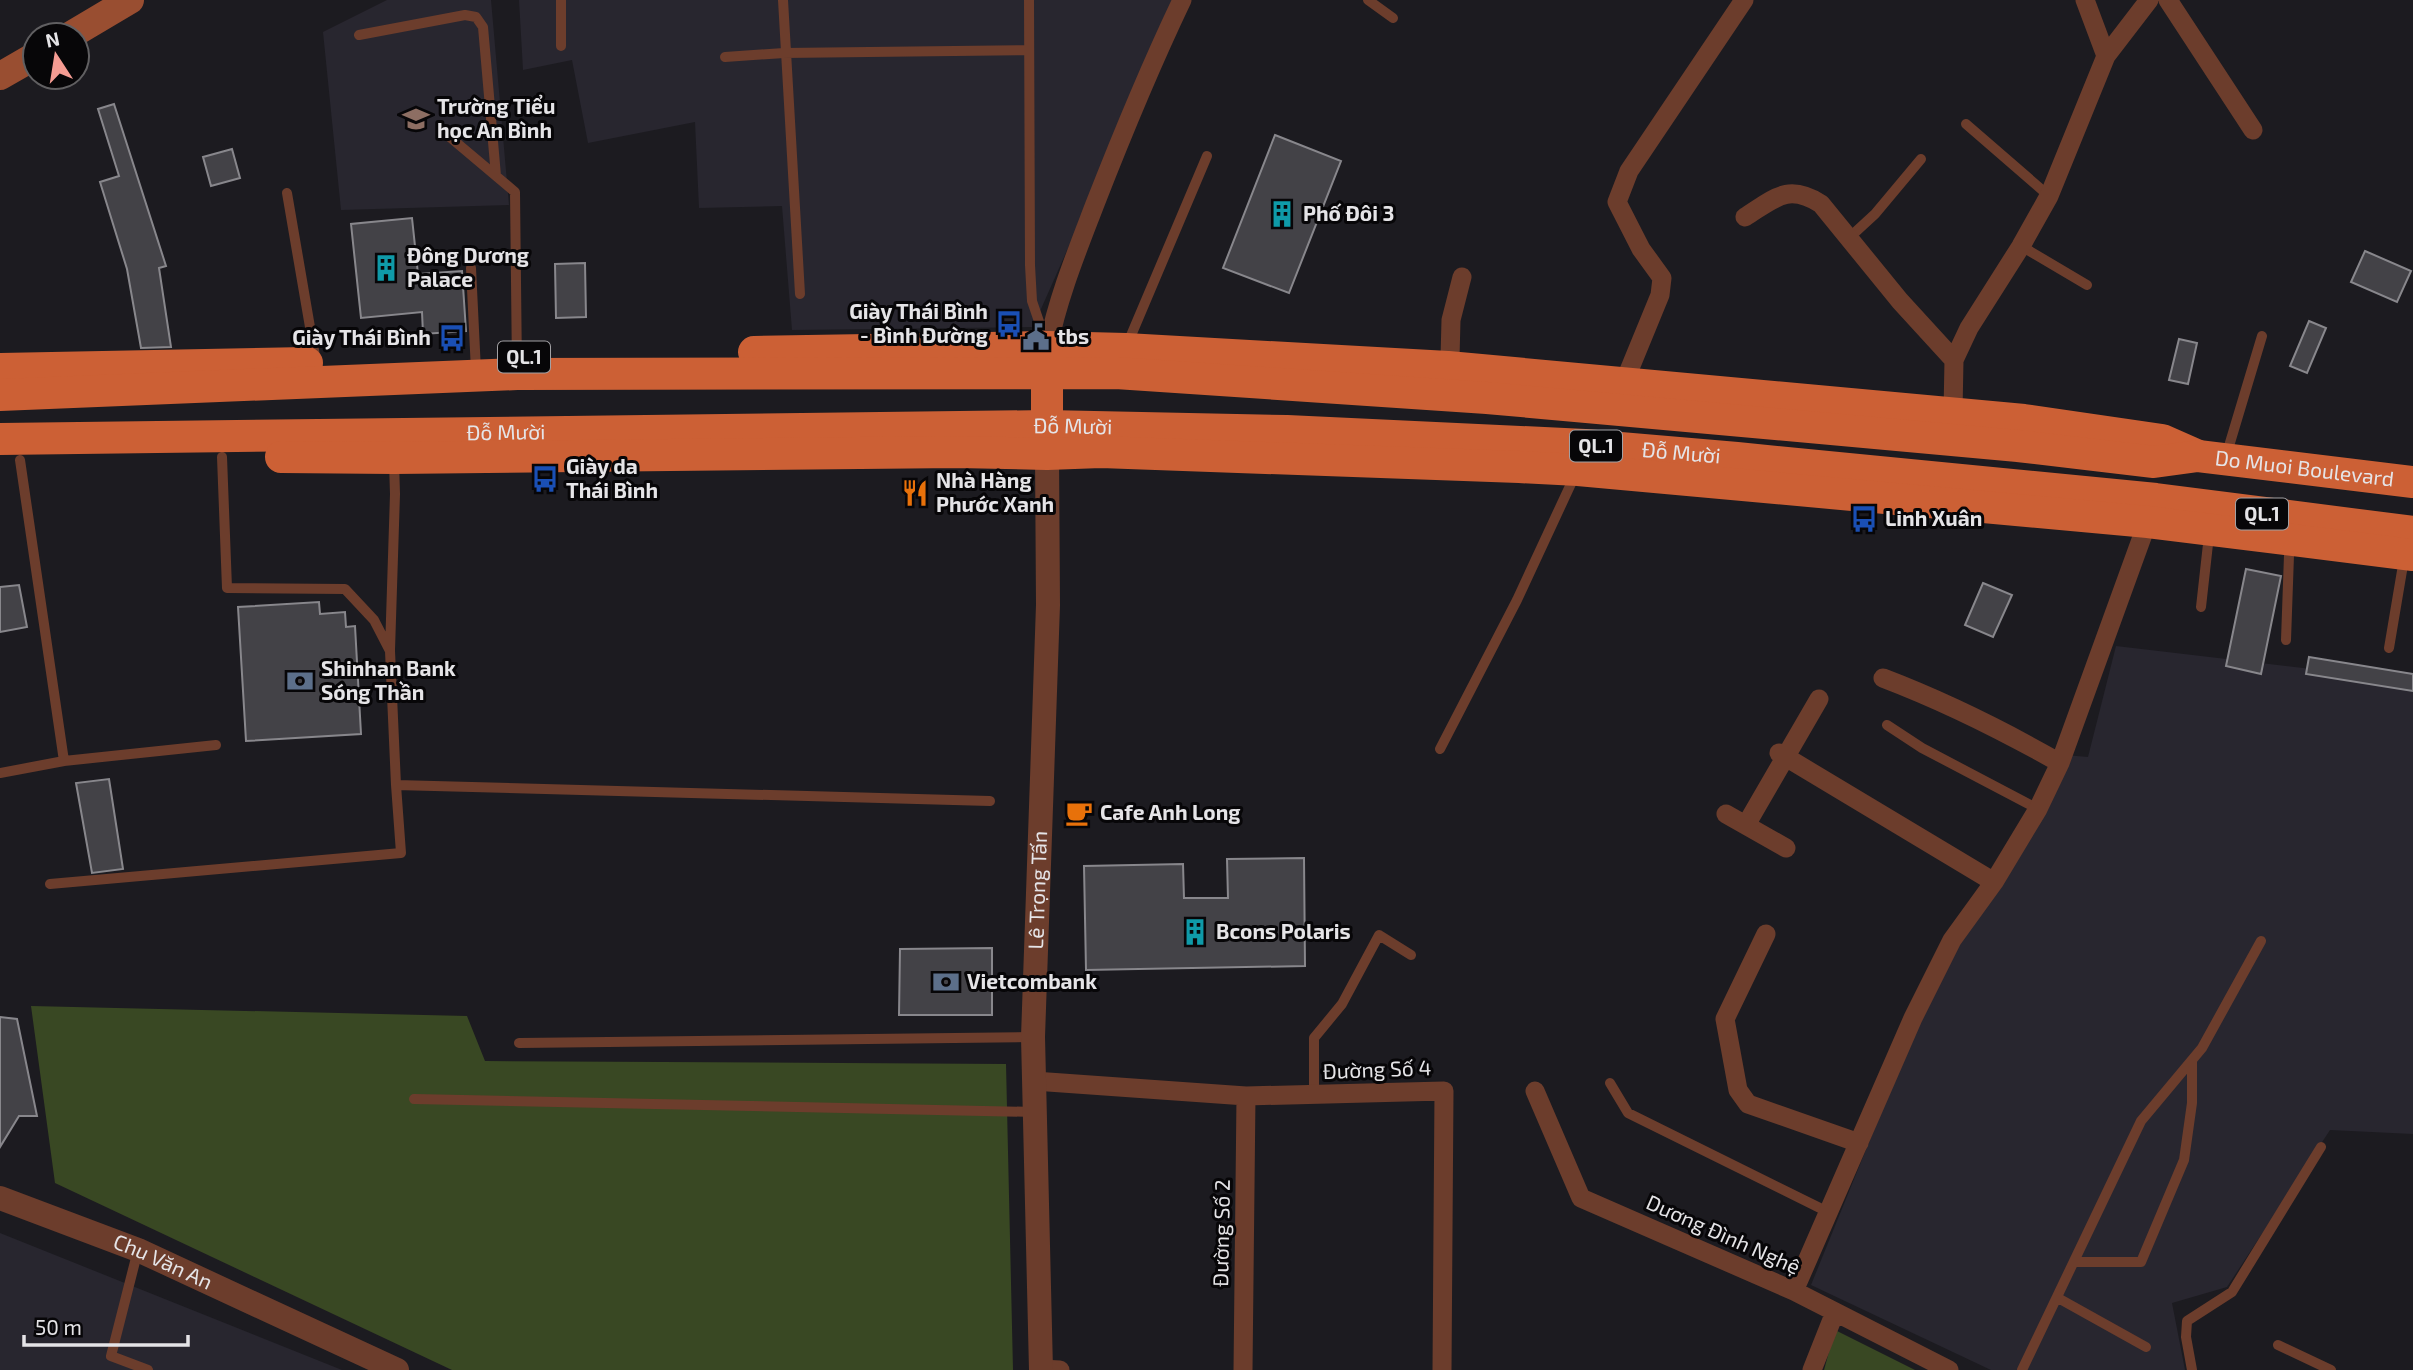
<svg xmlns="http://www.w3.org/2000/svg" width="2413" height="1370" viewBox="0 0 2413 1370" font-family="'Exo 2',sans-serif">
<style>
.built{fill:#28262f}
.green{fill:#394823}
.building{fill:#434247;stroke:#88878c;stroke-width:2}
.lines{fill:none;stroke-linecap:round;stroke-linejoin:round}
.service{stroke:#6c3d2c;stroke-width:10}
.minor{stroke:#6c3d2c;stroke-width:19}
.tertiary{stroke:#6c3d2c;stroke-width:24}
.secondary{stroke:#994e31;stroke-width:28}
.trunk{stroke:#cc6035;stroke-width:32}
.labels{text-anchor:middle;stroke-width:6;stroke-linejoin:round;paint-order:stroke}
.shield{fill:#070608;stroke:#a2a1a4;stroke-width:2}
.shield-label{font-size:19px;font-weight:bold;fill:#e5e4e7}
.poi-label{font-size:21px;font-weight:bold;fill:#e5e4e7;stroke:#070608;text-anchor:start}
.street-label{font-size:21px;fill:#e5e4e7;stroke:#070608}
</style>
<rect width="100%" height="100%" fill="#1c1b20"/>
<path class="built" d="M387,0h104l18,205 -168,5 -18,-178z
M519,0h659l-145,327 -241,3 -10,-124 -83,2 -4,-86 -107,21 -16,-83 -49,10z
M2116,646l297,35v453l-83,-4 -103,157 -55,16 13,67h-194l-180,-85 115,-283 139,-247 23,2z
M0,1233l342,137h-342z"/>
<path class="green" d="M31,1006l436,10 18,45 521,3 7,306h-561l-397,-187z
M1835,1330l80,40h-91z"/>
<path class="building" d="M114,104l52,162 -7,2 12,79 -30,1 -14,-79 -27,-87 19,-6 -21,-67z
M1275,135l66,26 -52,132 -66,-25z
M232,149l8,29 -29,8 -8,-29z
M412,218l6,56 44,-3 4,60 -43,3 -1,-22 -61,6 -10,-94z
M2365,251l46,20 -14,31 -46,-20z
M585,263l1,54 -30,1 -1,-54z
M2309,321l17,7 -19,45 -17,-7z
M2179,339l18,4 -9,41 -19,-4z
M2246,569l35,7 -20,98 -35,-8z
M1983,583l29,12 -19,42 -28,-12z
M19,585l8,42 -27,5v-45z
M319,602l1,12 25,-2 1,15 9,-1 6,108 -115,7 -8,-134z
M2309,657l104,17v17l-107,-17z
M109,779l14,90 -31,4 -16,-90z
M1304,858l1,108 -219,4 -2,-104 99,-2 1,34h44l-1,-39z
M992,948v67h-93l1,-66z
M0,1017l17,2 20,97h-18l-19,31z"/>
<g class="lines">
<path class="service" d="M783,0l17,294
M1029,0l1,265 2,36 13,38
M1368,0l25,18
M359,35l106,-20 11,2 7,10 13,149
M561,46v-46
M725,57l59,-4 245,-3
M1966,124l83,72
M445,133l70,59 2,178
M287,193l29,169
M1850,237l25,-23 46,-55
M2021,246l66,39
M471,268l5,103
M1127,345l80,-189
M2226,456l36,-120
M20,460l44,301
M2201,607l8,-72
M2286,640l3,-85 3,-9
M2389,648l15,-89
M390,650l5,-156 -1,-32
M1887,725l35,23 116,61
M1440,749l77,-149 59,-127
M0,773l64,-12 152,-16
M396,785l594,16
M50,884l351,-31 -5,-68 -6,-134 -16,-31 -29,-31 -118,-1 -5,-131
M519,1043l514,-6
M1610,1083l18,30 200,99
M1314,1095v-57l28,-34 37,-69 32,20
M414,1099l621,13
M138,1250l-27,106 37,14
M2075,1262h66l43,-102 8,-57v-42
M2058,1298l88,49
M2278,1345l53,25
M2022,1370l119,-249 61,-73 59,-107
M2192,1370l-6,-33 1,-16 45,-29 89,-145"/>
<path class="minor" d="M2085,0l21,56
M2168,0l85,130
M1745,217c30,-19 43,-34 76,-13l79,97 54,59
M1048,347c10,-50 29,-96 47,-143 27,-69 55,-137 87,-204
M1448,367l2,-9 1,-38 11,-43
M1627,382l1,-9 32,-78 2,-17 -21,-29 -24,-47 12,-31 115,-171
M1953,412l1,-52 15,-32 52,-82 28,-50 57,-140 43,-56
M1883,678c63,24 119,52 177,85
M1779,753l215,129
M1726,814l60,34
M1746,825l73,-126
M1766,934l-41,85 13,71 10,14 111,39
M1034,1081l212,15 198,-5 -2,279
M1535,1091l46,107 213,93 155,79
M1794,1291l119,-273 39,-78 42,-58 44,-73 22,-46 90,-248
M1041,1369l19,1
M1243,1370l3,-274
M1812,1370l23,-58"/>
<g class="tertiary">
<path id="s1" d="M0,1198l138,52 259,120"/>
<path id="s2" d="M1041,1370l-8,-333 15,-432 -1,-151"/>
</g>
<path class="secondary" d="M71,35l59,-35
M0,76l35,-20"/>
<g class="trunk">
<path d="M754,352l294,-5 78,2 322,18 576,53 138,20 34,15"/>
<path d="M0,369l307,-6"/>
<path id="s3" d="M0,395l517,-21 599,-1 371,25 531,48 136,16 44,-6 215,26"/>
<path id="s4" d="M0,439l1047,-13 240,5 298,14 152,13 419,41 257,33"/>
<path d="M1047,447v-96"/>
<path d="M281,457l113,1 564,-6 89,2 54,-2 418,15 59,3 570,52 265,33"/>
</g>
</g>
<defs>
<symbol id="school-bare" viewBox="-9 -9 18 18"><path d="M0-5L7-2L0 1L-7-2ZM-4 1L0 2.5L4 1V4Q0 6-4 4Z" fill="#8d6e63" stroke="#070608" stroke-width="2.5" paint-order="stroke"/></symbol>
<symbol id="building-bare" viewBox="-9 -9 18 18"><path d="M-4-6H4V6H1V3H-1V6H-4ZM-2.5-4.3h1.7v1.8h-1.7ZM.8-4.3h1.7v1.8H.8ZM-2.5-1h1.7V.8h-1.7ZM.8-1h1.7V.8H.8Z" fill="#0f9aa8" stroke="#070608" stroke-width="2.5" paint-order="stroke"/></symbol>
<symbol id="bus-bare" viewBox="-9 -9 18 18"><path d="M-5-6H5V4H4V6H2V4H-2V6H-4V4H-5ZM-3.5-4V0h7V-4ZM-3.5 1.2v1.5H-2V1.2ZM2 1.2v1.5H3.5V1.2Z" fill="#1a4fb4" stroke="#070608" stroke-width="2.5" paint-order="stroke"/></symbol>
<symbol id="civic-bare" viewBox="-9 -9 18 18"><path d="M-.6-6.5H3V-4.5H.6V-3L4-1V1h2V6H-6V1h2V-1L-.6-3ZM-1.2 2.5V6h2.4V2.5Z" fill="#5c6f8a" stroke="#070608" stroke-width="2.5" paint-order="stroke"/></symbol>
<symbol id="restaurant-bare" viewBox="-9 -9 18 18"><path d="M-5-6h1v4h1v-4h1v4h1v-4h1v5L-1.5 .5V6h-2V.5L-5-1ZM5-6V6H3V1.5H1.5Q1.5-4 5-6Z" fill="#e8710a" stroke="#070608" stroke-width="2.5" paint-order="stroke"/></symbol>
<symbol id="bank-bare" viewBox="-9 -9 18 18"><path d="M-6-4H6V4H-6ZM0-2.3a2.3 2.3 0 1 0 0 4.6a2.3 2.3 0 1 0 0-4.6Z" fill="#5c6f8a" stroke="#070608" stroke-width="2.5" paint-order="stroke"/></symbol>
<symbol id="cafe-bare" viewBox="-9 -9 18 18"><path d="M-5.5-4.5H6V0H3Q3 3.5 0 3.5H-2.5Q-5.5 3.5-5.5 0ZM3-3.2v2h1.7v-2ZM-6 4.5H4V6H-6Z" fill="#e8710a" stroke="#070608" stroke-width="2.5" paint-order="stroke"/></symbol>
</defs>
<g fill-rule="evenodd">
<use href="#school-bare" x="397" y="100" width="38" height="38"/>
<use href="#building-bare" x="1263" y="195" width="38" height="38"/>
<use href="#building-bare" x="367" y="249" width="38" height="38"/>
<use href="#bus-bare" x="990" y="305" width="38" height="38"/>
<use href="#civic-bare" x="1017" y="318" width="38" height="38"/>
<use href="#bus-bare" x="433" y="319" width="38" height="38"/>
<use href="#bus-bare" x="526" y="460" width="38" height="38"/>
<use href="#restaurant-bare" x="896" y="474" width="38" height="38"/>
<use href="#bus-bare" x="1845" y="500" width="38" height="38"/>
<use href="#bank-bare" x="281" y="662" width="38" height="38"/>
<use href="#cafe-bare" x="1060" y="794" width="38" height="38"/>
<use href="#building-bare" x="1176" y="913" width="38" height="38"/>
<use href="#bank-bare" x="927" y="963" width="38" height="38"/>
</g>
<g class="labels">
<g class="shield">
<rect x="498" y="341.5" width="52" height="31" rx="5"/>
<rect x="1570" y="430.5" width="52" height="31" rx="5"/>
<rect x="2236" y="498.5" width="52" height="31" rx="5"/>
</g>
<g class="shield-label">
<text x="524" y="364">QL.1</text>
<text x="1596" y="453">QL.1</text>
<text x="2262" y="521">QL.1</text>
</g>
<g class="poi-label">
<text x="437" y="114">Trường Tiểu<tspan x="437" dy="24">học An Bình</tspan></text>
<text x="1303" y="221">Phố Đôi 3</text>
<text x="407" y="263">Đông Dương<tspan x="407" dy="24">Palace</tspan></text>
<text x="988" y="319" text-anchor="end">Giày Thái Bình<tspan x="988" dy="24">- Bình Đường</tspan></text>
<text x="1057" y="344">tbs</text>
<text x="431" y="345" text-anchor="end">Giày Thái Bình</text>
<text x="566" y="474">Giày da<tspan x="566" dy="24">Thái Bình</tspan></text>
<text x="936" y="488">Nhà Hàng<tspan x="936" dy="24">Phước Xanh</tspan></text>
<text x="1885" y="526">Linh Xuân</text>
<text x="321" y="676">Shinhan Bank<tspan x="321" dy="24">Sóng Thần</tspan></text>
<text x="1100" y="820">Cafe Anh Long</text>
<text x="1216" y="939">Bcons Polaris</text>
<text x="967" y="989">Vietcombank</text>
</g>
<g class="street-label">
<text dy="7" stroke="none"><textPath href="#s4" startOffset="1073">Đỗ Mười</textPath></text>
<text dy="7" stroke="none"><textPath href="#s4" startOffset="506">Đỗ Mười</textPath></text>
<text dy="7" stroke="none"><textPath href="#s4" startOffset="1682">Đỗ Mười</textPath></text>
<text dy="7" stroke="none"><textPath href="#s3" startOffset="2310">Do Muoi Boulevard</textPath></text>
<text dy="7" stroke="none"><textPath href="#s2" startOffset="480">Lê Trọng Tấn</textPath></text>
<text transform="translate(1377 1070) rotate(-2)" y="7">Đường Số 4</text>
<text transform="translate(1222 1233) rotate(-89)" y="7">Đường Số 2</text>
<text transform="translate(1723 1235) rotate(24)" y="7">Dương Đình Nghệ</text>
<text dy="7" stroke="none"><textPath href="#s1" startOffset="175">Chu Văn An</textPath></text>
</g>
</g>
<g transform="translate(56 56) rotate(348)"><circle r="33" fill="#070608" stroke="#605f61" stroke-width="2"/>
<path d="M0-5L12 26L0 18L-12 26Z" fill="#f59c93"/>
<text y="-10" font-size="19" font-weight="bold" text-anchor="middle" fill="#e5e4e7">N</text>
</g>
<path d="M24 1335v10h164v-10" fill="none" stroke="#e5e4e7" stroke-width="3.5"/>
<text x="35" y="1335" font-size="21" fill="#e5e4e7" stroke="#070608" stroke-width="5" paint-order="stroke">50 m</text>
</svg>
